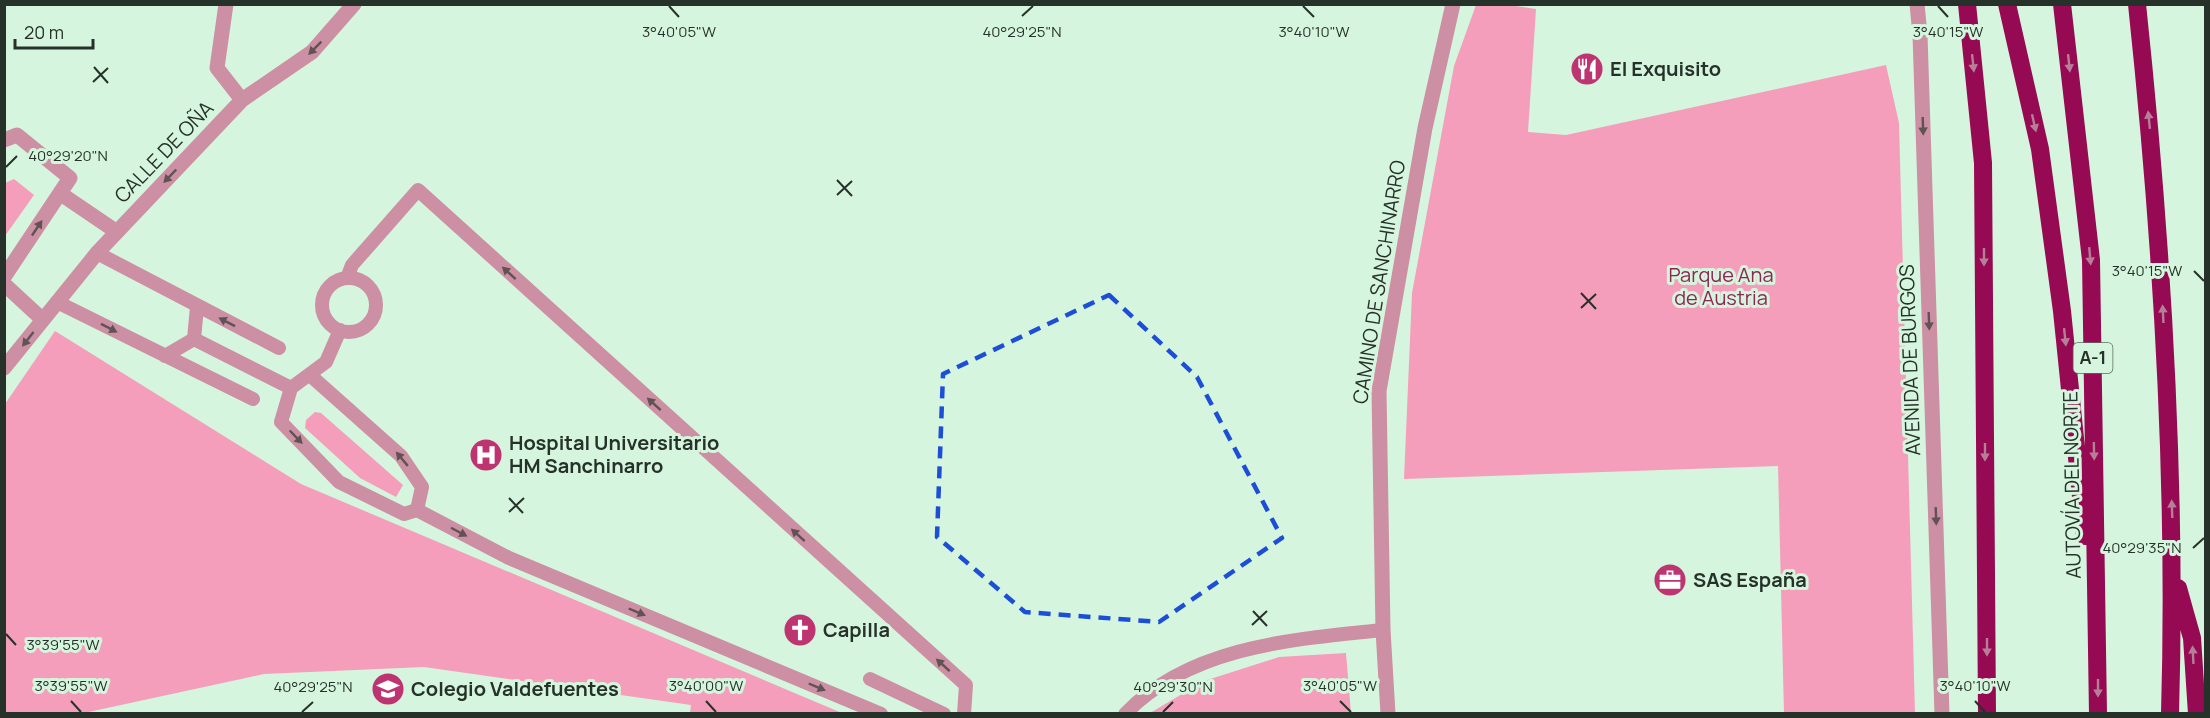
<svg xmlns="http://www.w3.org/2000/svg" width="2210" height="718" viewBox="0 0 2210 718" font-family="Manrope,sans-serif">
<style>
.green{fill:#f49ebb}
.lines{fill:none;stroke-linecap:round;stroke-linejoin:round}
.service{stroke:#cc8fa3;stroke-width:14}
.minor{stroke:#cc8fa3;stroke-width:15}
.tertiary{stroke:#cc8fa3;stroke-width:15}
.motorway{stroke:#960953;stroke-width:18}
.oneway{fill:#605354}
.oneway2{fill:#b67f98}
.marked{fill:none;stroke:#1d4ed8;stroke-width:4.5;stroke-dasharray:12 8;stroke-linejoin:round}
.ticks{fill:none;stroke:#263229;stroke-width:2}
.labels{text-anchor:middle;stroke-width:6;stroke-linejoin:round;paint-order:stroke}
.shield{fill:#d6f5de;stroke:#5b6c5f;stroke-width:1.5}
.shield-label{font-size:18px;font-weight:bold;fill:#263229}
.poi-label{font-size:20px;font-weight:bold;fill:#263229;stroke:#d6f5de;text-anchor:start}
.street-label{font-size:20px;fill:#263229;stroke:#d6f5de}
.park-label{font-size:20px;fill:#8e2654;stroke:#d6f5de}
.ticks-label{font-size:15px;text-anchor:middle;fill:#263229;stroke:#d6f5de;stroke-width:6;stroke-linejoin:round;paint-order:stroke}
</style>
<rect width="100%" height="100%" fill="#d6f5de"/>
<path class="green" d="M1476,5h33l27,4 -8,123 38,3 320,-70 13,58 16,590h-131l-6,-247 -374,13 8,-186 42,-227z
M14,179l20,16 -29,41v-53z
M55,331l246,153 541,229h-152l1,-8 -267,-38 -160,7 -180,39h-79v-309z
M315,412l6,1 82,72 -7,12 -36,-19 -55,-50 1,-8z
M1346,653l5,60h-201l54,-32 75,-24z"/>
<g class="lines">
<path class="service" d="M97,253l182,95
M347,278l5,-13 66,-75 548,495 -2,29
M322 305a27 27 0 1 1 54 0a27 27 0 1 1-54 0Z
M57,302l196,97
M340,330l-14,32 -35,26 -10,34 58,60 65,32 13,-4 92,48 372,156
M194,339l97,49
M165,356l29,-17 3,-32
M311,376l90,80 21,31 -5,23
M870,679l74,35
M1125,714c65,-68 170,-75 258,-84"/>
<path class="minor" d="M226,4l-9,64 25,32
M4,140l13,-5 53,43 -66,99
M61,194l56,38
M4,284l39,36
M4,368l93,-115 145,-153 70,-48 42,-48
M1388,714l-5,-84 -4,-239 46,-263 28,-124"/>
<path class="tertiary" d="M1917,4l3,31 22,679"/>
<path class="motorway" d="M1967,4l16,159 4,551
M2007,4l33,145 22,162 23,225
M2062,4l29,256 7,454
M2137,4c25,236 40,473 33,710
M2178,588l14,50 5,76"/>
</g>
<defs><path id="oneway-solid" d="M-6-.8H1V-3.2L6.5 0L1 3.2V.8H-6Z" transform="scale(1.5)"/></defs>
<g class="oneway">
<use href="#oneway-solid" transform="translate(315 48) rotate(135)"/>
<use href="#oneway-solid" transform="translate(1923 126) rotate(88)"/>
<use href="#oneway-solid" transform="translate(170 176) rotate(134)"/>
<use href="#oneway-solid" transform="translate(37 228) rotate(-56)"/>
<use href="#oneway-solid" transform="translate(509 273) rotate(-138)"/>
<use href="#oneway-solid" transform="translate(1929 321) rotate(88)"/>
<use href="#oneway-solid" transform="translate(227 322) rotate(-153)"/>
<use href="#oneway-solid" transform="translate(109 328) rotate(27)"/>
<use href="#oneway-solid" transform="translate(28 339) rotate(128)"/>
<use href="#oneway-solid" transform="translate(654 404) rotate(-138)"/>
<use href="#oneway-solid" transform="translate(296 437) rotate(46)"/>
<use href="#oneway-solid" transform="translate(402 459) rotate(-130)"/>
<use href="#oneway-solid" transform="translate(1936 516) rotate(88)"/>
<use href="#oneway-solid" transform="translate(459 532) rotate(28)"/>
<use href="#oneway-solid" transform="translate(798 535) rotate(-138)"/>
<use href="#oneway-solid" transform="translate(637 612) rotate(23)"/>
<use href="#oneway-solid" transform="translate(943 665) rotate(-138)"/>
<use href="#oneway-solid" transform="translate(817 687) rotate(23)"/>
</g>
<g class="oneway2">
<use href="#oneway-solid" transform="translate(1973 63) rotate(84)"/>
<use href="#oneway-solid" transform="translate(2069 63) rotate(84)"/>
<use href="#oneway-solid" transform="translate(2149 120) rotate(-96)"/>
<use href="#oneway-solid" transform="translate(2034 123) rotate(77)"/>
<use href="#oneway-solid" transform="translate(2090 256) rotate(85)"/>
<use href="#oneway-solid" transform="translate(1984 257) rotate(90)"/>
<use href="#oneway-solid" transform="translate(2163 314) rotate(-93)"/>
<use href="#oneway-solid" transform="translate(2065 337) rotate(84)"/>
<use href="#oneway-solid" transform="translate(2094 451) rotate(89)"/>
<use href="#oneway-solid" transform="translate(1985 452) rotate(90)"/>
<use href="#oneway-solid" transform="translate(2172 509) rotate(-92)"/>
<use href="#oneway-solid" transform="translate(1987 647) rotate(90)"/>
<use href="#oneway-solid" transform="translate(2193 655) rotate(-93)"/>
<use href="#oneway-solid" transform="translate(2098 688) rotate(90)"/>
</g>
<path class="marked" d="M1109,295l88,82 85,161 -123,84 -134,-10 -88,-75 6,-163z"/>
<path class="ticks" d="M669,6l10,11M1303,6l11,11M1938,6l10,11M1022,16l11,-10M94,67l14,16M93,82l15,-14M6,167l11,-11M837,180l15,16M837,195l15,-14M2194,271l10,10M1581,293l15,16M1581,308l15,-14M509,498l14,15M509,512l15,-14M2193,548l11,-10M1253,611l14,15M1252,625l15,-14M6,634l10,11M71,701l10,11M706,701l10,11M1340,701l11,11M1975,701l10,11M302,712l11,-10M1163,712l10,-10"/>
<defs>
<symbol id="restaurant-disc" viewBox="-11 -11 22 22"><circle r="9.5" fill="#bd3471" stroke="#d6f5de"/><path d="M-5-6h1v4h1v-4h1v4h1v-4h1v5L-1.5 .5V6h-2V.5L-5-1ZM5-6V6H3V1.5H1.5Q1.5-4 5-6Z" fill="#fff"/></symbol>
<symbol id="hospital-disc" viewBox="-11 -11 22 22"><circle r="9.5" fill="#bd3471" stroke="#d6f5de"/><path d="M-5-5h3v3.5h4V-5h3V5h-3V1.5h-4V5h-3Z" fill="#fff"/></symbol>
<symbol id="office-disc" viewBox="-11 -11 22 22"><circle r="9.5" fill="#bd3471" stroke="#d6f5de"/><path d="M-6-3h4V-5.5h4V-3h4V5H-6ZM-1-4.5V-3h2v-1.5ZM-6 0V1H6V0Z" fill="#fff"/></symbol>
<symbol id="church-disc" viewBox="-11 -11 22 22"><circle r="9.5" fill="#bd3471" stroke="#d6f5de"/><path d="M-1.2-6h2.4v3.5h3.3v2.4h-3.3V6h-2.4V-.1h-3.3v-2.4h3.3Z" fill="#fff"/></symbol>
<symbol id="school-disc" viewBox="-11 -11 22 22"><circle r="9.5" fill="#bd3471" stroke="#d6f5de"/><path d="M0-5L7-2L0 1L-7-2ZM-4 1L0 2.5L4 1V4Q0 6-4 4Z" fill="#fff"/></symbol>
</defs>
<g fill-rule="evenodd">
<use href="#restaurant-disc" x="1568" y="50" width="38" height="38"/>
<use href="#hospital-disc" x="467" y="436" width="38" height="38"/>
<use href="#office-disc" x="1651" y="561" width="38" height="38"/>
<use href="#church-disc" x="781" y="611" width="38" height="38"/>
<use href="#school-disc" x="369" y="670" width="38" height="38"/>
</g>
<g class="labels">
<rect class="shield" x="2073.5" y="343" width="39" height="30" rx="4.5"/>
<g class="shield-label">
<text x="2093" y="364">A-1</text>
</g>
<g class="poi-label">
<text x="1610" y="76">El Exquisito</text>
<text x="509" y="450">Hospital Universitario<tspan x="509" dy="23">HM Sanchinarro</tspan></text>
<text x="1693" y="587">SAS España</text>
<text x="823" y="637">Capilla</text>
<text x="411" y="696">Colegio Valdefuentes</text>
</g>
<g class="street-label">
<text transform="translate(164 152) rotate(-46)" y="7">CALLE DE OÑA</text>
<text transform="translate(1379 282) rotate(-81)" y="7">CAMINO DE SANCHINARRO</text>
<text transform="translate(1910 360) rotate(-92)" y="7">AVENIDA DE BURGOS</text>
<text transform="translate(2072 485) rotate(-91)" y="7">AUTOVÍA DEL NORTE</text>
</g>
<g class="park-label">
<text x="1721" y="282">Parque Ana<tspan x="1721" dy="23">de Austria</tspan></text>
</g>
</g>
<g class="ticks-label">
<text x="1022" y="37">40°29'25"N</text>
<text x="679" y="37">3°40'05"W</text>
<text x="1314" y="37">3°40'10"W</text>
<text x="1948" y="37">3°40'15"W</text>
<text x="68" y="161">40°29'20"N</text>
<text x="2147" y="276">3°40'15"W</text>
<text x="2142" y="553">40°29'35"N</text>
<text x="63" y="650">3°39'55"W</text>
<text x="71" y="691">3°39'55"W</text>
<text x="706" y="691">3°40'00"W</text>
<text x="1340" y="691">3°40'05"W</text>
<text x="1975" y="691">3°40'10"W</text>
<text x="313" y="692">40°29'25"N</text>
<text x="1173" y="692">40°29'30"N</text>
</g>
<rect width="2210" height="718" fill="none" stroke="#263229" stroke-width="12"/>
<path d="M15 39v9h78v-9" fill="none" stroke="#263229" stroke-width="3"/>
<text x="24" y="39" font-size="18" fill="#263229" stroke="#d6f5de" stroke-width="4.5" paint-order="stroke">20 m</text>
</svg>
